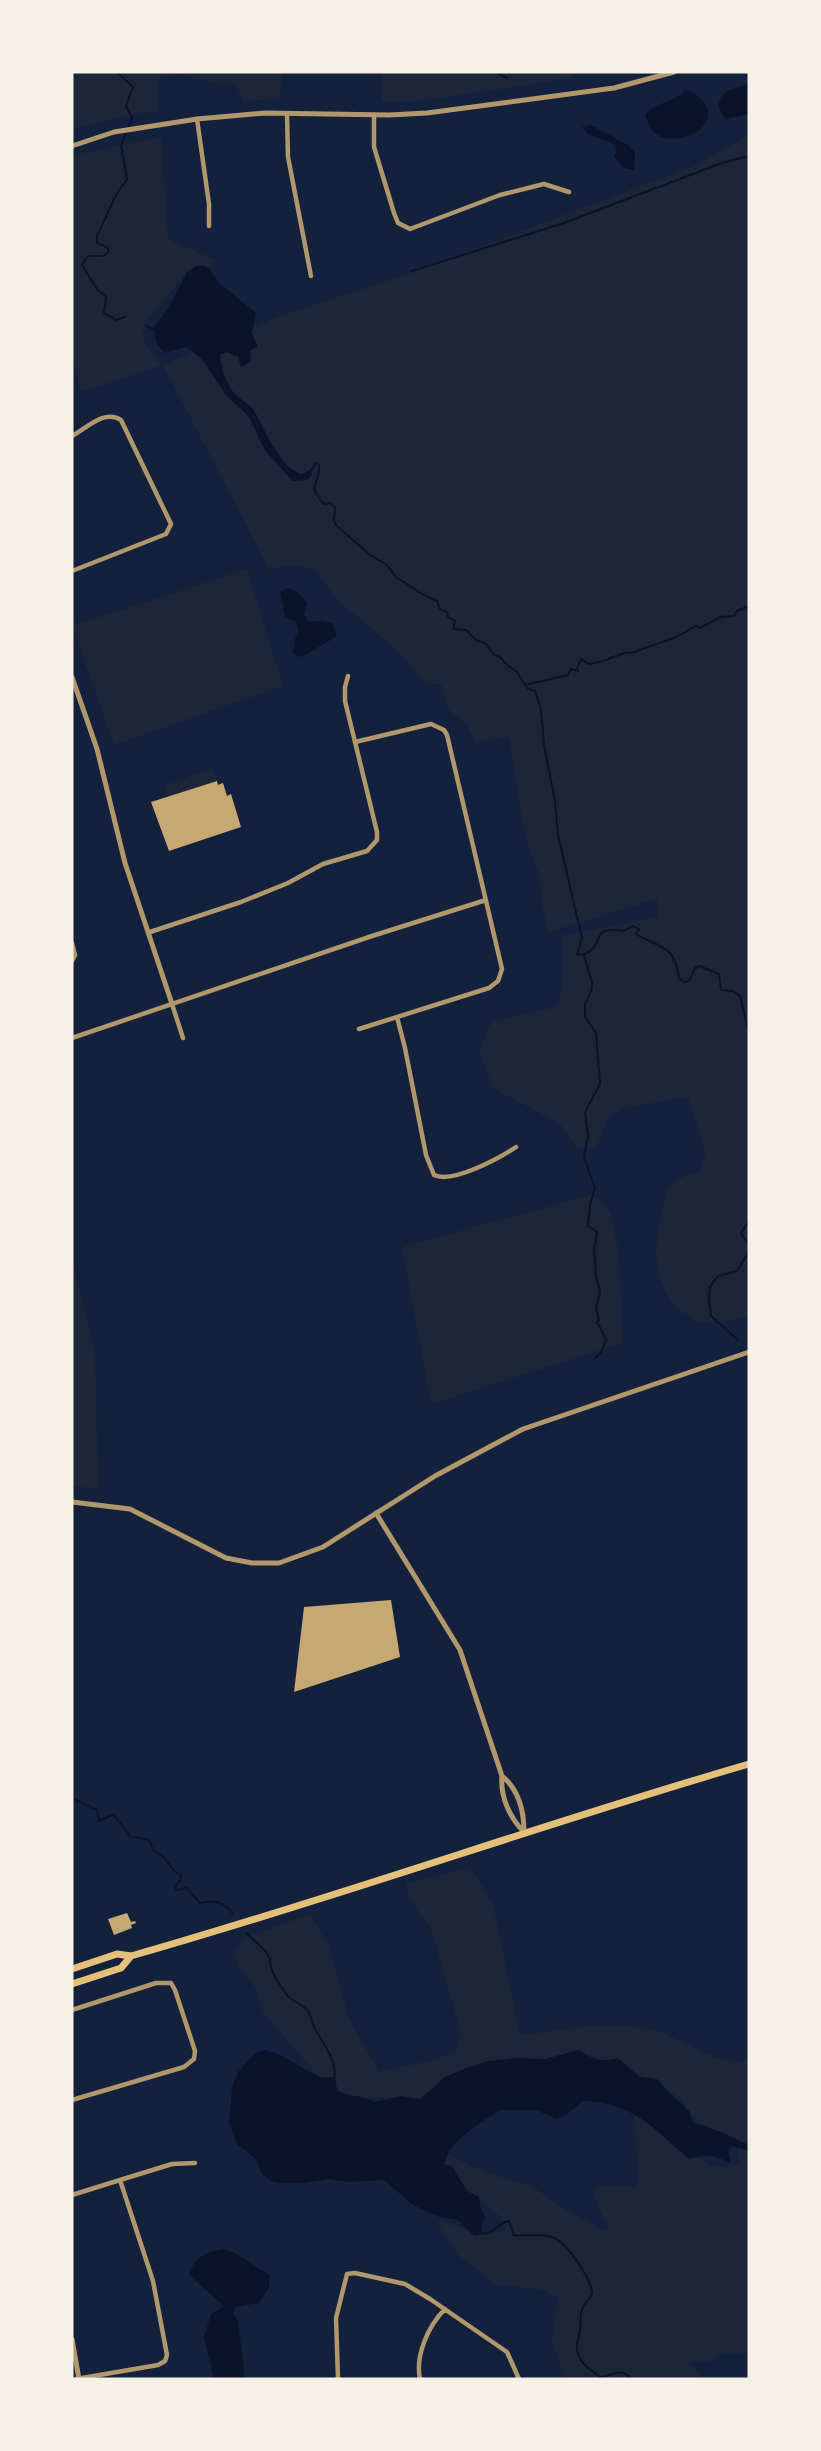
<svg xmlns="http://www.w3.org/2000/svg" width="821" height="2451" viewBox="0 0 821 2451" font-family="Overpass,sans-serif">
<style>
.green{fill:#1d2539}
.water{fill:#0b132b}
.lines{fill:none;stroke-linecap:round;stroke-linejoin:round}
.stream{stroke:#0b132b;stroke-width:2}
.building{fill:#c6a872}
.minor{stroke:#b1986c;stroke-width:4.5}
.tertiary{stroke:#b1986c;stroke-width:5}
.primary{stroke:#e5c07b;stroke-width:7}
</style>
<rect width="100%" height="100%" fill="#14213d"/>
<path class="green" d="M72,72h211l-4,27 -36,2 -7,-17 -25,-1 -29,-9 -21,3 -4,11 2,24 -20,1 -67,17z
M377,72h195l2,6 -154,23h-38v-26z
M749,135v1183l-53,5 -5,-8c-13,-3 -18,-10 -24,-21 -20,-35 -7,-70 1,-108l18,-11 14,-4 6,-18 -18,-56 -64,11 -15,8 -13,33h-18l-18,-25 -67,-36 -14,-36 12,-30 68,-16 4,-30v-41l95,-18 -1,-18 -108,33 -8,-30 -1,-27 -6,-11 -11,-39 -14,-88 -34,5 -9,-18 -17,-14 -8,-26h-15l-33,-38 -53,-43 -26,-34 -22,-4 -23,4 -106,-204 -82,27 -9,-36v-198l11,-5 78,-16 7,102 47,21 -10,16 -18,-4 -44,52 1,19 19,22 115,-48 130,-43 286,-108z
M247,569l36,117 -169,59 -42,-119z
M210,769l4,2 3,10 -48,15 -5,-10z
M591,1195l7,3 12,14 9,42 4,89 -192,61 -29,-157z
M72,1259l23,93 3,137 -26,-3z
M471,1868l22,36 27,131c46,-5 94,-17 139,-3 31,10 56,33 90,29v292h-29l-8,8h-23l13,18h-136l-14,-36 6,-46 -18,-8 -43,-4 -39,-30 -17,-25 -3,-10c22,7 43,18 67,10l-4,-13c-22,-15 -42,-32 -57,-55l2,-8 38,18 48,14 31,22 39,21 8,1 -13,-25 -4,-15 14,-5 28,2 3,-5 -3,-69 30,18 14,15 33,21 28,-4 -3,-21 -31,-9 -25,-33 -14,-11 -23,-10 -226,21 -84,-5 -71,-83 -8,-25 -16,-20 -5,-14 8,-14 68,-25 19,32 20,72 30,54 54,-12 24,-9 4,-18 -30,-105c-13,-19 -20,-21 -25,-45z"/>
<path class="water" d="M749,81v33l-23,5c-17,-19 0,-31 18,-33z
M686,89c6,4 14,7 18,13 19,27 -29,46 -48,32 -6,-4 -8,-12 -11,-19 11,-14 31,-12 41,-26z
M591,125l37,20 7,8 -1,17 -10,-2 -10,-11 3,-5 -2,-8 -27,-10 -6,-7z
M196,266h9l5,3 9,14 37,30 -4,20 6,14 -7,3 -1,12 -9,5 -3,-10 -11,-5 -6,2c-2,11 6,32 15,41 7,6 15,10 20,19 10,18 25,55 46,60l6,-3 5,3 -6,6 -15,1c-9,-12 -20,-21 -28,-33 -6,-9 -9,-20 -14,-29 -6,-10 -16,-15 -23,-23 -16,-20 -18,-35 -41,-49l-21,6 -8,-9 -3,-11 1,-8 13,-16 19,-37z
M286,588l11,3 10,12 -3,11 4,8 12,-1 12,2 5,13 -35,21 -9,-3 2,-15 4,-9 -4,-9 -10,-4 -5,-24z
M266,2050c20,5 34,18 52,26 6,3 11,0 17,2l2,12c13,8 23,4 37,12l26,-6 20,3 25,-22 21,-9 22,-7 28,-3 29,1 33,-9c12,8 26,13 40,8l22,19 17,2 12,14 20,18 4,12c16,3 42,15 56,22v6l-17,-5 -4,6 3,8 -1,3c-18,-9 -22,-8 -41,-4 -35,-30 -56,-57 -106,-58l-16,13 -10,5 -21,-9h-36l-23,15 -21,17 -7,9 -5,13 8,2 15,25 12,6 1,9 5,12 -3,5v11l-8,2 -16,-16 -21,-4 -24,-11 -29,-25 -35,2 -21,-3 -23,4h-26l-8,-2 -9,-7 -7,-16 -18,-14 -8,-21 3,-36 6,-15 17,-19z
M223,2249c19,4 29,18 46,25v14l-10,15 -23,4 -3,6 5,8 7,58h-31l-10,-41 7,-24 13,-8 -35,-31c6,-19 16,-23 34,-26z"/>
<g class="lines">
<path class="stream" d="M117,72l16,15 -7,19 6,12 -11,28 6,33 -11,16 -19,41v7l10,4 2,5 -6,4h-15l-6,9 15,24 9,8 -2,16 12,7 9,-3
M420,72h30
M496,72l11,6
M412,271l149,-47 161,-61 27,-7
M146,326l11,4
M310,472l6,-9 3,2c2,19 -14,19 5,39l6,-1 5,4 -1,13 2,5 34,30 17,10 9,12 26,17 15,7 3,8 7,3 1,5 7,4 -2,8 13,1 10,10 10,4 8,11 6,2 7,8 10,7 10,16 8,3 6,19 3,35 11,56 3,34 24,103 -5,17 7,-1
M525,685l43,-10 3,-6 7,2 -1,-4 5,-8 6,5c13,-1 25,-7 36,-11 4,-1 8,0 11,-1 21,-9 41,-12 60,-26l5,2 21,-11 13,-1 3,-5 12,-5
M585,954c22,-10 3,-29 39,-23l8,-5 7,3 -3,5c25,15 39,10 43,45l5,3 5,-1 6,-13 4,-2 20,8 2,16 12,1 7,5 9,37
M584,955l8,28v6l-7,15v13l11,16 4,51 -15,28 3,23 -4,22 11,31 -5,17 -2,21 9,6 -3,18 2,26 4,15 -4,18 3,11 -2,2 9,17 -4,12 -8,8
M738,1340l-27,-24 -2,-17 1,-12 4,-6 4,-5 19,-5 10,-16 2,-10 -8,-12 8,-12
M72,1798l25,12 2,11 15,-7c4,9 12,13 15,22l20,4 4,10 12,8 8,12 8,5 -1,6 -5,5 1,4 11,-2 13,15c16,-3 23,-2 33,11
M247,1933c7,9 17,13 22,24 3,7 0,2 2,10 2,9 10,20 16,28 5,7 15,8 21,16 4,6 4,14 8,20 8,13 22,33 18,48
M482,2234c15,-2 18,-12 27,-13l5,14c13,2 27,-2 38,2 14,4 40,43 40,56 -1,6 -6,8 -9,14 -3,7 -2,14 -3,21 0,6 -2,11 -3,16 -2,17 13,25 23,33 14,-1 21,-11 31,2"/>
</g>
<path class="building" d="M217,781l1,4 5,-2 4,13 4,-2 10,33 -72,24 -18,-49z
M391,1600l9,57 -106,35 10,-85z
M127,1913l4,9 4,-1 1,2 -5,2 1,3 -18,7 -6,-16z"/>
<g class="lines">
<path class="minor" d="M287,114l1,43 23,119
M374,115v32l20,66 4,10 12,6 90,-34 44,-11 25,8
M197,119l12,85v22
M72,436c15,-8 33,-27 49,-16l50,104 -5,10 -94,37
M355,742l76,-18 13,6 3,5 55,234 -4,12 -9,7 -130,41
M150,932l91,-30 47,-19 35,-19 44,-13 10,-11v-8l-32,-131v-14l3,-11
M72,943l3,12 -3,6
M172,1004l11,34
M397,1017l8,31 21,107 8,20c18,9 66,-17 82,-28
M72,1038l300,-102 114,-36
M72,2010l84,-27h15l4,7 20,61 -1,8 -10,8 -112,33
M120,2180l52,-16 23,-1
M72,2195l48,-15 33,101 14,74 -2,6 -7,4 -82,14
M338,2379l-2,-61 11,-44 8,-1 50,11 25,15 77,53 12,27
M420,2379c-5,-23 8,-53 25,-70"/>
<path class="tertiary" d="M72,146l42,-14 83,-13 68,-6 124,2 38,-2 187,-25 60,-16
M72,677l25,72 28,114 47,141
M72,1502l58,7 96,49 26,5h27l44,-16 112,-71 88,-47 226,-77
M376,1513l84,137 42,126c-2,21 8,42 22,56
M502,1776c17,14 22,34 22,56
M72,2339l7,40"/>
<path class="primary" d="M72,1969l45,-15 14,2c208,-59 411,-132 618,-192
M72,1984l49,-16 10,-12"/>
</g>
<rect width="821" height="2451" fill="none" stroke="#f6f1e7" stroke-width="147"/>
</svg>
